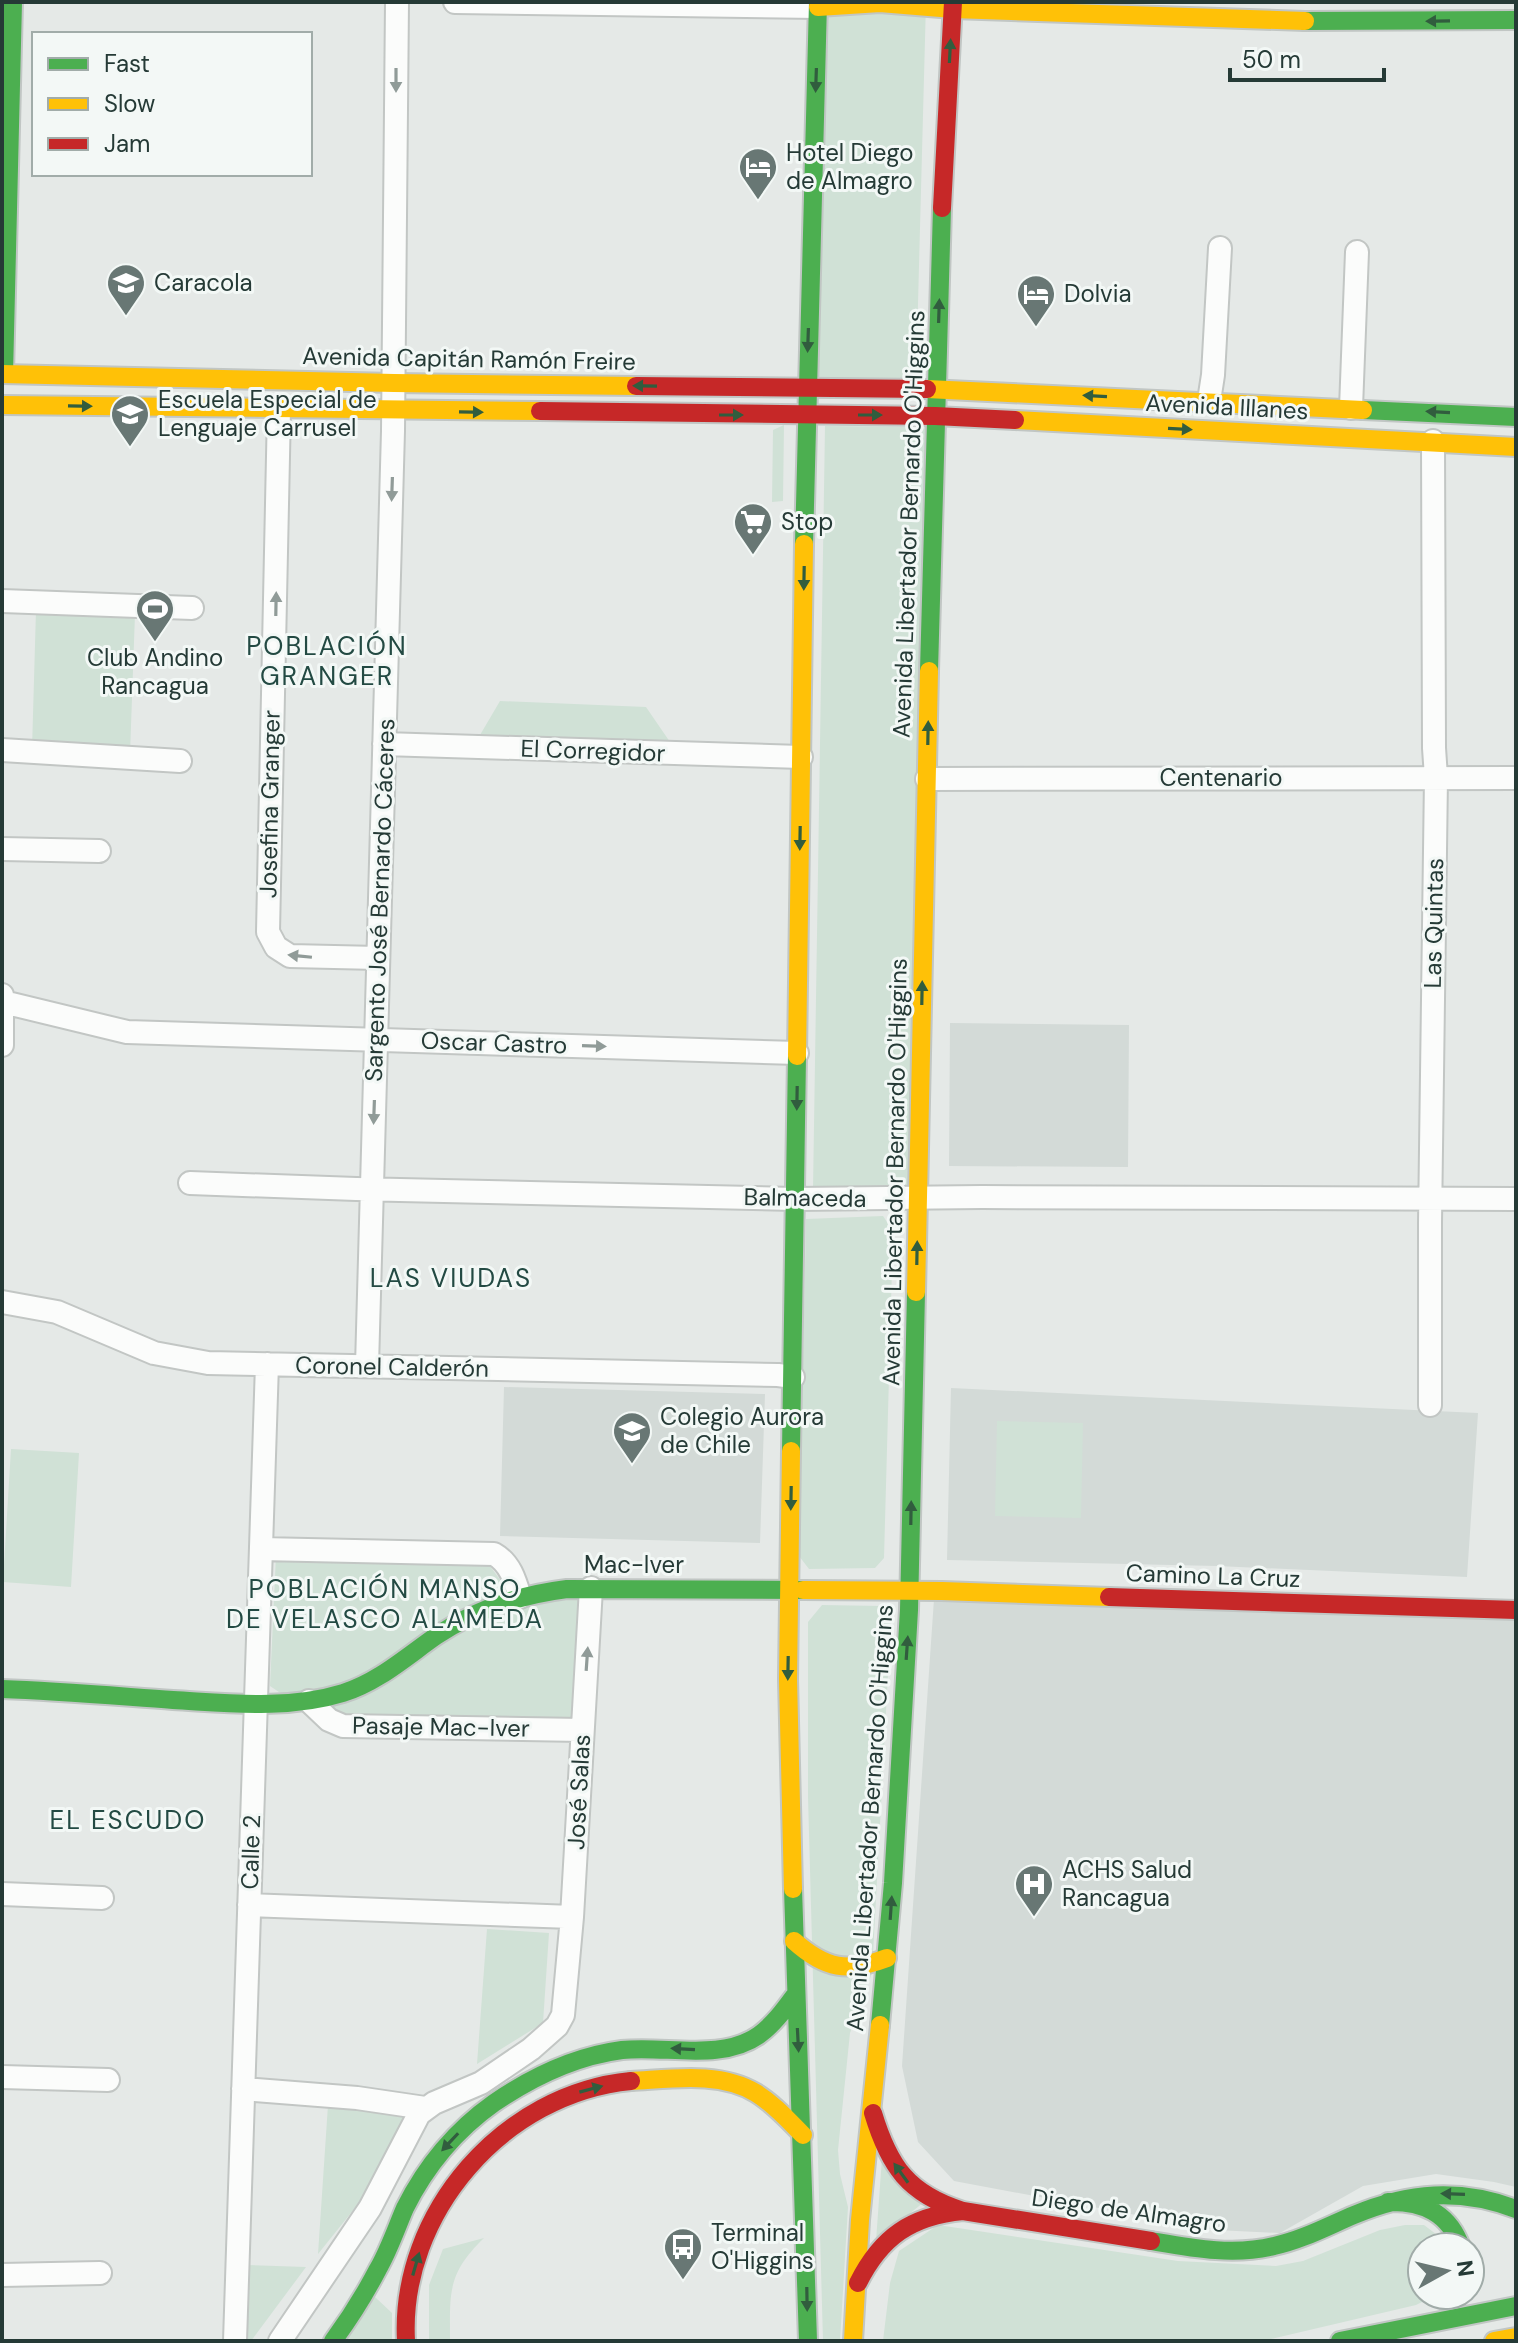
<svg xmlns="http://www.w3.org/2000/svg" width="1518" height="2343" viewBox="0 0 1518 2343" font-family="'DM Sans',sans-serif">
<style>
.built{fill:#d3dad7}
.green{fill:#d0e1d6}
.lines{fill:none;stroke-linecap:round;stroke-linejoin:round}
.street-casing{stroke:#c2c6c4;stroke-width:26}
.fast-casing{stroke:#c1c6c4;stroke-width:22}
.slow-casing{stroke:#c1c6c4;stroke-width:22}
.jam-casing{stroke:#c1c6c4;stroke-width:22}
.street{stroke:#fbfcfb;stroke-width:22}
.fast{stroke:#4caf50;stroke-width:18}
.slow{stroke:#ffc107;stroke-width:18}
.jam{stroke:#c62828;stroke-width:18}
.oneway{fill:#315d3e}
.oneway2{fill:#909b98}
.labels{text-anchor:middle;stroke-width:6;stroke-linejoin:round;paint-order:stroke}
.poi-label{font-size:24px;fill:#253a36;stroke:#f3f8f6;text-anchor:start}
.street-label{font-size:24px;fill:#253a36;stroke:#f3f8f6}
.neighbourhood-label{font-size:26px;letter-spacing:2px;fill:#234a43;stroke:#f3f8f6}
</style>
<rect width="100%" height="100%" fill="#e5e9e7"/>
<path class="built" d="M950,1023l179,2 -1,142 -179,-1z
M504,1387l261,7 -5,149 -260,-7z
M951,1388l527,25 -11,164 -250,-11 -270,-6z
M934,1599l582,21v567l-22,-5 -58,-8 -73,12 -83,47 -64,-3 -262,-49 -36,-39 -16,-76z"/>
<path class="green" d="M828,2h98l-10,377h-99z
M784,425l-1,76 -11,1 1,-72z
M825,426l103,1 -18,761 -97,1z
M36,610l99,4 -5,140 -98,-5z
M500,701l146,6 24,35 -190,-7z
M883,1216l10,15 -9,327 -9,10 -66,1 -10,-13 7,-337z
M997,1421l86,2 -2,95 -86,-2z
M11,1449l68,4 -8,134 -68,-5z
M276,1555l211,7 31,42 62,-5 -7,125 -229,-5 -65,-27 -9,-6z
M822,1605l60,1 9,12 -19,355 -22,60 -12,117 2,24 8,33 -8,134h-17l-15,-544v-175z
M487,1929l62,4 -6,90 -66,41z
M328,2105l81,12 -34,66 -57,71z
M882,2158l42,44 -48,39z
M938,2225l240,36 98,5 27,-5 77,-31 25,-5h19l29,22h-31v48h14l-20,10 -154,36h-379l7,-58 9,-32z
M484,2238c-37,36 -34,54 -34,103h-21v-56l14,-36z
M246,2265l60,2 -55,74h-7z
M375,2297l17,16v28h-46z"/>
<g class="lines">
<defs>
<path id="street" d="M455,2l363,5
M1209,401l4,-26 7,-127
M1351,408l6,-156
M279,409l-11,523 8,15 14,9 88,2
M2,601l190,7
M384,744l417,13
M2,750l178,11
M927,779l589,-1
M2,849l97,2
M2,995v50
M3,1002l124,30 670,21
M190,1183l166,6 439,10 187,-2 534,2
M2,1302l55,10 97,41 54,10 570,12 15,2
M367,1366l26,-935 4,-429
M1430,1405v-182l6,-446 -2,-29 -1,-307
M261,1549l233,5c16,9 21,26 26,43
M309,1701l20,19 14,6 239,4
M2,1894l100,4
M249,1905l323,12
M2,2077l106,3
M243,2089l114,9 68,10
M2,2275l98,-2
M235,2341l32,-977
M280,2341l90,-133 49,-94 15,-11 47,-20 50,-34 26,-23 6,-11 9,-98 19,-329"/>
<path id="fast" d="M1305,21l211,-1
M4,374l9,-372
M1363,410l153,7
M804,544l14,-542
M929,671l13,-463
M791,1451l6,-395
M2,1689c57,2 114,7 171,11 56,3 115,10 170,-7 35,-11 63,-36 93,-57 40,-27 83,-41 131,-47l236,1
M793,1889l15,452
M880,2025l13,-142 16,-273 7,-318
M1388,2202c35,-1 61,11 73,45
M1151,2241c41,7 82,15 123,5 28,-6 54,-20 80,-31 55,-23 106,-27 162,-6
M333,2341c17,-23 32,-47 45,-72 11,-19 18,-40 27,-61 21,-42 51,-78 89,-105 38,-26 82,-47 128,-53 43,-5 99,12 137,-15 15,-11 25,-25 36,-40
M1340,2341l176,-35"/>
<path id="slow" d="M818,7l62,-4 73,6 352,12
M2,374l392,9 242,3
M927,389l436,21
M2,405l538,6
M1015,420l501,27
M797,1056l7,-512
M916,1292l13,-621
M791,1451l-3,228 5,210
M803,1590l139,1 167,6
M794,1941c31,28 54,32 93,17
M631,2081c40,-2 89,-10 125,12 18,11 32,27 47,42
M853,2341l7,-121 20,-195
M1494,2341l22,-4"/>
<path id="jam" d="M942,208l11,-206
M636,386l291,3
M540,411l395,5 80,4
M1109,1597l407,13
M873,2113c16,53 35,81 90,98l188,30
M858,2283c23,-46 53,-67 105,-72
M406,2341c-7,-128 98,-248 225,-260"/>
</defs>
<use href="#street" class="street-casing"/>
<use href="#fast" class="fast-casing"/>
<use href="#slow" class="slow-casing"/>
<use href="#jam" class="jam-casing"/>
<use href="#street" class="street"/>
<use href="#fast" class="fast"/>
<use href="#slow" class="slow"/>
<use href="#jam" class="jam"/>
</g>
<defs><path id="oneway-solid" d="M-6-.8H1V-3.2L6.5 0L1 3.2V.8H-6Z" transform="scale(2)"/></defs>
<g class="oneway">
<use href="#oneway-solid" transform="translate(1438 21) rotate(179)"/>
<use href="#oneway-solid" transform="translate(950 51) rotate(-87)"/>
<use href="#oneway-solid" transform="translate(816 80) rotate(92)"/>
<use href="#oneway-solid" transform="translate(939 311) rotate(-88)"/>
<use href="#oneway-solid" transform="translate(808 340) rotate(92)"/>
<use href="#oneway-solid" transform="translate(645 386) rotate(-179)"/>
<use href="#oneway-solid" transform="translate(1095 396) rotate(-177)"/>
<use href="#oneway-solid" transform="translate(80 406) rotate(1)"/>
<use href="#oneway-solid" transform="translate(471 412) rotate(1)"/>
<use href="#oneway-solid" transform="translate(1438 412) rotate(-177)"/>
<use href="#oneway-solid" transform="translate(731 415)"/>
<use href="#oneway-solid" transform="translate(870 415)"/>
<use href="#oneway-solid" transform="translate(1180 429) rotate(3)"/>
<use href="#oneway-solid" transform="translate(804 578) rotate(91)"/>
<use href="#oneway-solid" transform="translate(928 733) rotate(-89)"/>
<use href="#oneway-solid" transform="translate(800 838) rotate(91)"/>
<use href="#oneway-solid" transform="translate(922 993) rotate(-89)"/>
<use href="#oneway-solid" transform="translate(797 1098) rotate(91)"/>
<use href="#oneway-solid" transform="translate(917 1253) rotate(-89)"/>
<use href="#oneway-solid" transform="translate(791 1498) rotate(91)"/>
<use href="#oneway-solid" transform="translate(911 1513) rotate(-89)"/>
<use href="#oneway-solid" transform="translate(907 1648) rotate(-86)"/>
<use href="#oneway-solid" transform="translate(788 1668) rotate(91)"/>
<use href="#oneway-solid" transform="translate(891 1908) rotate(-86)"/>
<use href="#oneway-solid" transform="translate(798 2040) rotate(87)"/>
<use href="#oneway-solid" transform="translate(683 2049) rotate(-177)"/>
<use href="#oneway-solid" transform="translate(591 2089) rotate(-15)"/>
<use href="#oneway-solid" transform="translate(450 2142) rotate(133)"/>
<use href="#oneway-solid" transform="translate(901 2173) rotate(-126)"/>
<use href="#oneway-solid" transform="translate(1453 2194) rotate(-178)"/>
<use href="#oneway-solid" transform="translate(416 2264) rotate(-74)"/>
<use href="#oneway-solid" transform="translate(807 2299) rotate(89)"/>
</g>
<g class="oneway2">
<use href="#oneway-solid" transform="translate(396 80) rotate(90)"/>
<use href="#oneway-solid" transform="translate(392 489) rotate(92)"/>
<use href="#oneway-solid" transform="translate(276 604) rotate(-89)"/>
<use href="#oneway-solid" transform="translate(300 956) rotate(-174)"/>
<use href="#oneway-solid" transform="translate(594 1046) rotate(2)"/>
<use href="#oneway-solid" transform="translate(374 1112) rotate(92)"/>
<use href="#oneway-solid" transform="translate(587 1659) rotate(-86)"/>
</g>
<defs>
<symbol id="hotel-pin" viewBox="-11 -11 22 30"><path d="M0 17L-7.5 6A9.5 9.5 0 1 1 7.5 6Z" fill="#687774" stroke="#f3f8f6"/><path d="M-6-4.5h1.5V1H6V5H4.5V3h-9V5H-6ZM-4 0a1.8 1.8 0 1 1 3.6 0ZM.5 0V-2.5h3Q6-2.5 6 0Z" fill="#fff"/></symbol>
<symbol id="school-pin" viewBox="-11 -11 22 30"><path d="M0 17L-7.5 6A9.5 9.5 0 1 1 7.5 6Z" fill="#687774" stroke="#f3f8f6"/><path d="M0-5L7-2L0 1L-7-2ZM-4 1L0 2.5L4 1V4Q0 6-4 4Z" fill="#fff"/></symbol>
<symbol id="supermarket-pin" viewBox="-11 -11 22 30"><path d="M0 17L-7.5 6A9.5 9.5 0 1 1 7.5 6Z" fill="#687774" stroke="#f3f8f6"/><path d="M-6-5.5h2.5l.6 2H6L4.5 2H-2.5L-4.4-4H-6ZM-1.5 3.2a1.3 1.3 0 1 0 .1 0ZM3 3.2a1.3 1.3 0 1 0 .1 0Z" fill="#fff"/></symbol>
<symbol id="stadium-pin" viewBox="-11 -11 22 30"><path d="M0 17L-7.5 6A9.5 9.5 0 1 1 7.5 6Z" fill="#687774" stroke="#f3f8f6"/><path d="M0-5a6.5 5 0 1 0 0 10a6.5 5 0 1 0 0-10ZM-3.5-1.8h7v3.6h-7Z" fill="#fff"/></symbol>
<symbol id="hospital-pin" viewBox="-11 -11 22 30"><path d="M0 17L-7.5 6A9.5 9.5 0 1 1 7.5 6Z" fill="#687774" stroke="#f3f8f6"/><path d="M-5-5h3v3.5h4V-5h3V5h-3V1.5h-4V5h-3Z" fill="#fff"/></symbol>
<symbol id="bus-pin" viewBox="-11 -11 22 30"><path d="M0 17L-7.5 6A9.5 9.5 0 1 1 7.5 6Z" fill="#687774" stroke="#f3f8f6"/><path d="M-5-6H5V4H4V6H2V4H-2V6H-4V4H-5ZM-3.5-4V0h7V-4ZM-3.5 1.2v1.5H-2V1.2ZM2 1.2v1.5H3.5V1.2Z" fill="#fff"/></symbol>
</defs>
<g fill-rule="evenodd">
<use href="#hotel-pin" x="736" y="145" width="44" height="60"/>
<use href="#school-pin" x="104" y="261" width="44" height="60"/>
<use href="#hotel-pin" x="1014" y="272" width="44" height="60"/>
<use href="#school-pin" x="108" y="392" width="44" height="60"/>
<use href="#supermarket-pin" x="731" y="500" width="44" height="60"/>
<use href="#stadium-pin" x="133" y="587" width="44" height="60"/>
<use href="#school-pin" x="610" y="1409" width="44" height="60"/>
<use href="#hospital-pin" x="1012" y="1862" width="44" height="60"/>
<use href="#bus-pin" x="661" y="2225" width="44" height="60"/>
</g>
<g class="labels">
<g class="poi-label">
<text x="786" y="161">Hotel Diego<tspan x="786" dy="28">de Almagro</tspan></text>
<text x="154" y="291">Caracola</text>
<text x="1064" y="302">Dolvia</text>
<text x="158" y="408">Escuela Especial de<tspan x="158" dy="28">Lenguaje Carrusel</tspan></text>
<text x="781" y="530">Stop</text>
<text x="155" y="666" text-anchor="middle">Club Andino<tspan x="155" dy="28">Rancagua</tspan></text>
<text x="660" y="1425">Colegio Aurora<tspan x="660" dy="28">de Chile</tspan></text>
<text x="1062" y="1878">ACHS Salud<tspan x="1062" dy="28">Rancagua</tspan></text>
<text x="711" y="2241">Terminal<tspan x="711" dy="28">O'Higgins</tspan></text>
</g>
<g class="street-label">
<text transform="translate(469 359) rotate(1)" y="8">Avenida Capitán Ramón Freire</text>
<text transform="translate(1227 407) rotate(3)" y="8">Avenida Illanes</text>
<text transform="translate(909 524) rotate(-88)" y="8">Avenida Libertador Bernardo O'Higgins</text>
<text transform="translate(593 751) rotate(2)" y="8">El Corregidor</text>
<text x="1221" y="786">Centenario</text>
<text transform="translate(270 804) rotate(-89)" y="8">Josefina Granger</text>
<text transform="translate(380 900) rotate(-88)" y="8">Sargento José Bernardo Cáceres</text>
<text transform="translate(1434 923) rotate(-89)" y="8">Las Quintas</text>
<text transform="translate(494 1043) rotate(2)" y="8">Oscar Castro</text>
<text transform="translate(895 1172) rotate(-89)" y="8">Avenida Libertador Bernardo O'Higgins</text>
<text transform="translate(805 1198) rotate(1)" y="8">Balmaceda</text>
<text transform="translate(392 1367) rotate(1)" y="8">Coronel Calderón</text>
<text x="634" y="1573">Mac-Iver</text>
<text transform="translate(1213 1576) rotate(2)" y="8">Camino La Cruz</text>
<text transform="translate(441 1727) rotate(1)" y="8">Pasaje Mac-Iver</text>
<text transform="translate(579 1792) rotate(-87)" y="8">José Salas</text>
<text transform="translate(870 1818) rotate(-86)" y="8">Avenida Libertador Bernardo O'Higgins</text>
<text transform="translate(251 1852) rotate(-88)" y="8">Calle 2</text>
<text transform="translate(1129 2211) rotate(8)" y="8">Diego de Almagro</text>
</g>
<g class="neighbourhood-label">
<text x="327" y="655">POBLACIÓN<tspan x="327" dy="30">GRANGER</tspan></text>
<text x="451" y="1287">LAS VIUDAS</text>
<text x="385" y="1598">POBLACIÓN MANSO<tspan x="385" dy="30">DE VELASCO ALAMEDA</tspan></text>
<text x="128" y="1829">EL ESCUDO</text>
</g>
</g>
<rect width="1518" height="2343" fill="none" stroke="#253a36" stroke-width="8"/>
<rect x="32" y="32" width="280" height="144" fill="#f3f8f6" stroke="#a1aca9" stroke-width="2"/>
<rect x="48" y="58" width="40" height="12" fill="#4caf50" stroke="#a1aca9" stroke-width="2"/>
<text x="104" y="72" font-size="24" fill="#253a36">Fast</text>
<rect x="48" y="98" width="40" height="12" fill="#ffc107" stroke="#a1aca9" stroke-width="2"/>
<text x="104" y="112" font-size="24" fill="#253a36">Slow</text>
<rect x="48" y="138" width="40" height="12" fill="#c62828" stroke="#a1aca9" stroke-width="2"/>
<text x="104" y="152" font-size="24" fill="#253a36">Jam</text>
<g transform="translate(1446 2271) rotate(82)"><circle r="38" fill="#f3f8f6" stroke="#a1aca9" stroke-width="2"/>
<path d="M0-6L14 30L0 20L-14 30Z" fill="#687774"/>
<text y="-12" font-size="22" font-weight="bold" text-anchor="middle" fill="#253a36">N</text>
</g>
<path d="M1230 68v12h154v-12" fill="none" stroke="#253a36" stroke-width="4"/>
<text x="1242" y="68" font-size="24" fill="#253a36" stroke="#f3f8f6" stroke-width="6" paint-order="stroke">50 m</text>
</svg>
